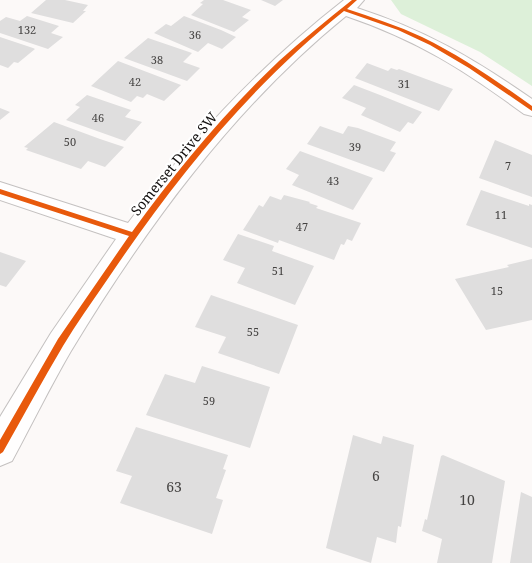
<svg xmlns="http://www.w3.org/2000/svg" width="532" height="563" viewBox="0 0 532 563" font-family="'Noto Serif',serif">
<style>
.green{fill:#ddf0d9}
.building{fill:#dfdede}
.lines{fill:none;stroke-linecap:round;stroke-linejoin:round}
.minor-casing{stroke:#c4c1c0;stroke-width:2}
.minor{fill:#fffefe;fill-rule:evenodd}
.cycleway-casing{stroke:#fff;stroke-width:3}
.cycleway{fill:#e8590c;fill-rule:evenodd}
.labels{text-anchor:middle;stroke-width:4.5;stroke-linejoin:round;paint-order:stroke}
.number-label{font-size:11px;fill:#454342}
.street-label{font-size:14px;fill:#120f0e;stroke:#fff}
.near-number-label{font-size:14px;fill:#454342}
</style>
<rect width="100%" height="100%" fill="#fcf9f8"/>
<path class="green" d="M391,0h141v86l-52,-34 -79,-38z"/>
<path class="building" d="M46,0h19l23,5 -5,6h3l-13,12 -42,-10z
M204,0h19l28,10 -9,7 7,3 -15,12 -43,-17 12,-11 -3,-1z
M261,0h22l-8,6z
M27,16l32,10 -8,7 12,4 -15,12 -48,-16v-12l6,-4 14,4z
M184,16l37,14 15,7 -14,12 -14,-6 -10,9 -44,-19 12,-9 5,2z
M0,37l33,11 2,1 -17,14 -4,-1 -6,6 -8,-3z
M148,38l44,15 -9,9 17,6 -13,13 -63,-23z
M118,61l63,24 -17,16 -17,-7 -4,4 -6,-2 -6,6 -40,-16z
M367,63l21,8 3,-3 6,2 2,-1 54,20 -14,22 -84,-33z
M354,85l26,10 42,17 -9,12 -5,-2 -8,10 -39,-17 5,-7 -24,-10z
M87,95l44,15 -6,7 17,5 -17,19 -59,-21 14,-13 -5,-2z
M0,108l10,4 -10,8z
M54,122l46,17 24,8 -19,20 -17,-6 -7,8 -55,-19 2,-2 -4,-1z
M320,126l23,8 5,-8 10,2 38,14 -6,9 6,2 -12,19 -77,-28z
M495,140l37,15v42l-53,-19z
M300,151l73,27 -20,32 -61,-25 7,-10 -13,-6z
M481,190l48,16v-2l3,1v43l-66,-23z
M284,195l26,7 -1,1 9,3 -2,2 45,15 -9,18 -5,-2 -3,6 -3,-1 -7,16 -55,-20 -1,3 -35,-13 16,-25 4,2 7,-11 11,4z
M238,234l36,12 -2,5 42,15 -19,39 -58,-22 8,-15 -22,-8z
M0,252l26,9 -20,26 -6,-2z
M532,259v61l-46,10 -31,-51 54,-12 -2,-2z
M211,295l87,30 -19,49 -61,-21 8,-16 -31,-10z
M202,366l68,21 -20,61 -104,-33 19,-41 30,9z
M136,427l92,28 -5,14 3,1 -10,28 7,2 -11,34 -92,-31 12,-27 -16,-5z
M353,435l28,9 2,-8 31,9 -13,82 -3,-1 -2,17 -19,-6 -6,26 -45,-15z
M443,455l62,26 -13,82h-55l5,-24 -20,-8 3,-12 2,1 14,-64z
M521,492l11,5v66h-22z"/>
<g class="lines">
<defs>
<path id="minor" d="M344,0h20l-7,8c68,22 116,50 175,91v17l-8,-2c-60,-44 -107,-74 -178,-98 -112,91 -200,211 -275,335 -21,36 -39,73 -59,110l-12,5v-49l51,-84 65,-94 -116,-39v-18l128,41c63,-84 134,-159 216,-223z"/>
</defs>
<use href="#minor" class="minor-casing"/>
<use href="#minor" class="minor"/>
<defs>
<path id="cycleway" d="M352,0h5l-10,9c25,8 51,17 75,28 39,19 75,44 110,69v5l-63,-43 -39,-23 -32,-15 -54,-19c-95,76 -169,168 -237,269 -15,22 -31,44 -44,66 -21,35 -40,71 -60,106l-3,2v-14l58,-101 71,-103 -129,-42v-5l132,43c44,-61 92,-119 147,-171 23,-21 48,-41 73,-61z"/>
</defs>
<use href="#cycleway" class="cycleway-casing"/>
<use href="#cycleway" class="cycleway"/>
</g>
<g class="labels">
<g class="number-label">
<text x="27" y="34">132</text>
<text x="195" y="39">36</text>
<text x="157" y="64">38</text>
<text x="135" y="86">42</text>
<text x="404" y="88">31</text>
<text x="98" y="122">46</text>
<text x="70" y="146">50</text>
<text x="355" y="151">39</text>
<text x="508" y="170">7</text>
<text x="333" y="185">43</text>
<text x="501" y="219">11</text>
<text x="302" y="231">47</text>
<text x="278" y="275">51</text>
<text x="497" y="295">15</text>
<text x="253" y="336">55</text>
<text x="209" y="405">59</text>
</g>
<g class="street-label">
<text transform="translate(174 164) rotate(-51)" y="5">Somerset Drive SW</text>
</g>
<g class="near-number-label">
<text x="376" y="481">6</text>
<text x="174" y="492">63</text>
<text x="467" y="505">10</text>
</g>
</g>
</svg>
